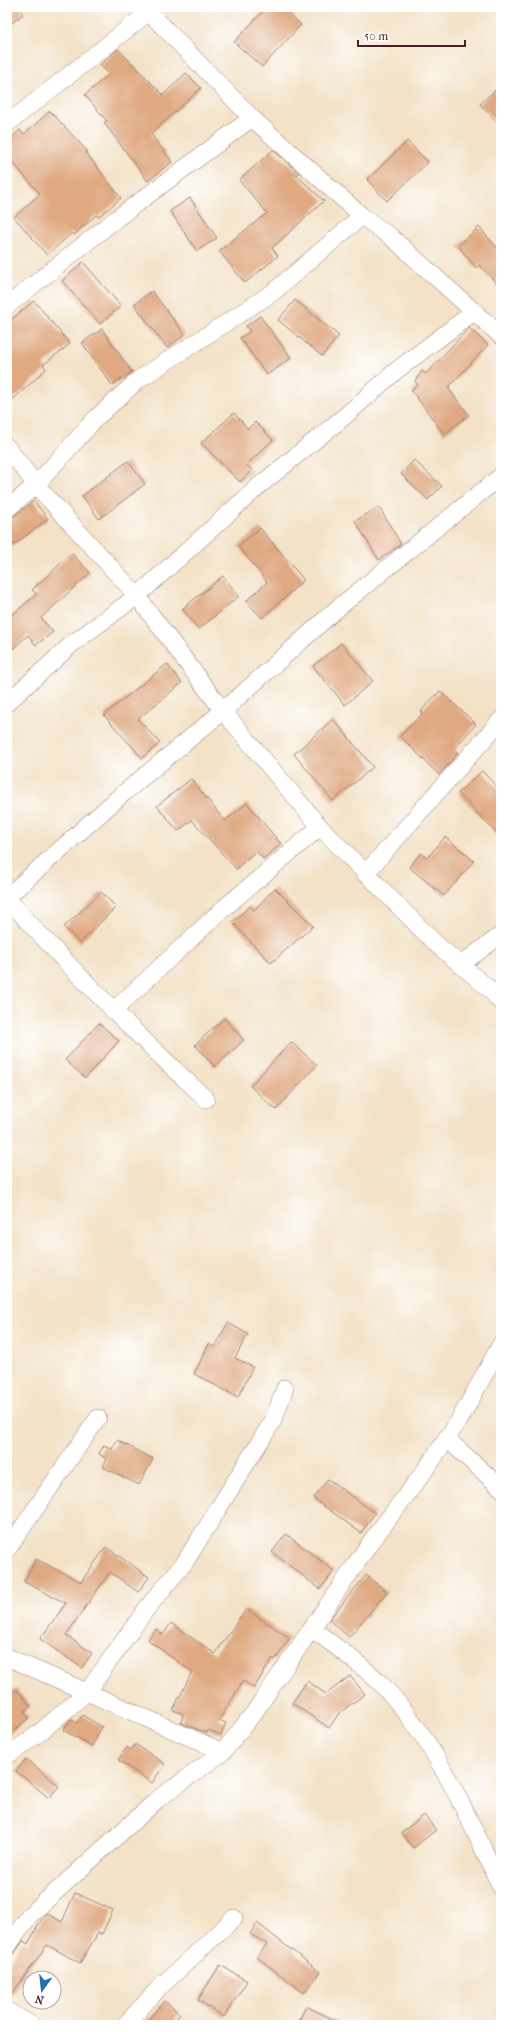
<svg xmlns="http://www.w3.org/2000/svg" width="508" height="2032" viewBox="0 0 508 2032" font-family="'IM FELL French Canon',serif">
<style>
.building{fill:#dfa981}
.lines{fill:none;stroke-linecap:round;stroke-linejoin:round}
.minor-casing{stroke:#9e8079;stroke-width:18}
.minor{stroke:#fff;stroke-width:17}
</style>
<rect width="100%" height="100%" fill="#fff"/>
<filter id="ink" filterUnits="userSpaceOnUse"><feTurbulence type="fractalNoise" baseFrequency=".025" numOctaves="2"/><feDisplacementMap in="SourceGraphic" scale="8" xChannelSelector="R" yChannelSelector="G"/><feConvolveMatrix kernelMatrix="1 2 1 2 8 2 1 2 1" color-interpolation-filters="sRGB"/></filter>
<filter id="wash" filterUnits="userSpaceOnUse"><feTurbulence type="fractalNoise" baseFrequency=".012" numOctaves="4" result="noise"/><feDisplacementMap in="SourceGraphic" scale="16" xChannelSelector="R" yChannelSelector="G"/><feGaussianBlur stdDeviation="0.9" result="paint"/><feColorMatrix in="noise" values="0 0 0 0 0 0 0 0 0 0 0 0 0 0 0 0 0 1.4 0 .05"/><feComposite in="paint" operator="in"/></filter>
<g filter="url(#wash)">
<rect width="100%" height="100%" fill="#f3e2c7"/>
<g id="blocks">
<path class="building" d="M7,7h10l6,7 -16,13z
M267,7h15l19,18 -39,42 -28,-25z
M118,49l45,46 23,-22 15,15 -50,46 21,28 -24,19 -44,-58 3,-2 -22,-26 24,-21 -9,-9z
M501,85v42l-21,-23z
M50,111l37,40 -1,2 35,45 -23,19 -2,-2 -22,20 -2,-2 -25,22 -33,-38 26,-23 -33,-38v-14l13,-12 4,4z
M407,141l21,21 -41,39 -20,-21z
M273,150l26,23 -3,2 28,26 -52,47 6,8 -33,27 -26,-32 48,-38 -28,-33z
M190,198l27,40 -20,13 -27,-40z
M479,227l22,25v36l-22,-23 -3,3 -18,-22z
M83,262l38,44 -21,18 -38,-43z
M152,291l33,44 -18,13 -33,-44z
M295,300l44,36 -17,20 -44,-36z
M34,301l36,43 -27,21 3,4 -39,36v-82z
M260,316l31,42 -24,17 -27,-37 10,-7 -4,-5z
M469,328l19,17 -40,43 21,27 -25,19 -33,-44 7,-5 -3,-4 7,-10 4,3z
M102,329l30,43 -20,13 -30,-42z
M234,413l14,16 7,-7 18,18 -27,25 6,5 -12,12 -39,-39z
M414,460l28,26 -14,14 -27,-26z
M128,461l17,23 -46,35 -17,-23z
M34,501l14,18 -41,31v-29z
M379,507l22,37 -22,16 -24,-39z
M260,528l44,52 -42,38 -16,-17 21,-19 -29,-36z
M72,553l18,20 -49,45 12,14 -17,13 -8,-10 -21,19v-35l30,-25 -5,-4z
M223,576l16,20 -40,33 -17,-20z
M341,643l32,38 -28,24 -32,-39z
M167,664l15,19 -44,36 22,24 -18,15 -38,-43z
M440,691l36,33 -22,25 4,4 -19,22 -39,-39 23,-23 -2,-2z
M333,719l40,48 -40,34 -39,-47z
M482,771l19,20v47l-43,-45z
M191,779l34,42 22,-18 34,41 -18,15 -7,-8 -20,18 -44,-49 -14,11 -21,-25z
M445,837l29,24 -30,35 -35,-29 12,-14 6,5z
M275,888l38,38 -42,37 -39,-41 18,-16 4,4z
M101,892l15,15 -36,36 -16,-16z
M224,1018l20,22 -29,27 -20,-22z
M99,1023l20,18 -34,37 -20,-18z
M291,1042l26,23 -41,45 -26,-24z
M228,1323l20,11 -13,24 18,9 -15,30 -44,-23 15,-30 5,3z
M117,1440l36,19 -14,26 -36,-18 4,-8 -8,-5 5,-9 8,4z
M328,1479l47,34 -14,20 -48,-35z
M286,1534l48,37 -14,18 -48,-37z
M106,1547l43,30 -11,15 -28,-20 -44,63 26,18 -10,15 -42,-29 26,-36 -42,-21 12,-23 45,23z
M366,1575l21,17 -38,45 -20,-17z
M246,1609l44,29 -15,22 -2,-2 -19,30 -11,-7 -24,39 7,3 -5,12 -13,-5 -1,3 -26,-10 2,-9 -10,-4 19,-38 -44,-32 8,-11 7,6 8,-12 44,31z
M350,1676l15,18 -26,19 -10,15 -37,-25 15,-22 19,13z
M16,1689l15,17 -7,6 5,6 -22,18v-39z
M82,1715l20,12 -10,19 -29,-16 8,-11 6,4z
M135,1744l30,20 -13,19 -34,-23 9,-13 4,3z
M26,1759l33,27 -10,12 -33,-27z
M424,1815l12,15 -23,18 -12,-15z
M75,1893l38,17 -11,24 -4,-1 -18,30 -33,-18 -40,56v-37l16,-23 5,3 15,-27 4,-4 15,9z
M257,1923l63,49 -16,21 -47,-36 10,-13 -17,-10z
M220,1965l27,16 -23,36 -26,-17z
M165,2001l15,13 -9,11h-28z
M306,2006l38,19h-47z"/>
</g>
</g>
<g filter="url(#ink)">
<use href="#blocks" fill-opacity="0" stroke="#9e8079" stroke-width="1"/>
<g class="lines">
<defs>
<path id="minor" d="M144,7l108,111 110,98 29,21 110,99
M7,124l142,-112
M7,306l109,-87 136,-101
M7,447l29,38 101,111 86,115 97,116 115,116 53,45 13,14
M7,509l29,-24 59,-66 43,-39 134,-87 90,-77
M7,703l65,-59 65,-48 123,-111 85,-69 52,-46 78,-59
M365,874l136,-154
M7,897l112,-100 104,-86 116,-104 162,-131
M7,898c63,71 129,136 199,201
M460,965l41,-30
M113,1011l111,-103 96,-81
M446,1438l55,50
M7,1550l91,-132
M311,1628c24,18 50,36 71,57 53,54 87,134 119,202
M7,1657l216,95
M7,1756l31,-22 49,-42 60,-84 38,-46 89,-143 11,-31
M7,1947l23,-32 128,-116 65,-47 30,-38 120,-175 53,-70 34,-50 41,-75
M7,2011l25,14
M125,2025l35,-38 74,-69"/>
</defs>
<use href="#minor" class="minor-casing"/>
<use href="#minor" class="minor"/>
</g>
</g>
<rect width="508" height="2032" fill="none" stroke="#fff" stroke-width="24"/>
<g transform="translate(42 1990) rotate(195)"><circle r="19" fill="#ffffff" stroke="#b7a5aa"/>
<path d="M0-3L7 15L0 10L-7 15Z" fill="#1f6fb2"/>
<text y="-6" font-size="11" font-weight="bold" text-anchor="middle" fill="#4a1f2b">N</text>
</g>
<path d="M358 40v6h107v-6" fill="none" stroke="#4a1f2b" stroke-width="2"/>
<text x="364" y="40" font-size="12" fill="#4a1f2b" stroke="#ffffff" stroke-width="3" paint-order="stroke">50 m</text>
</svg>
